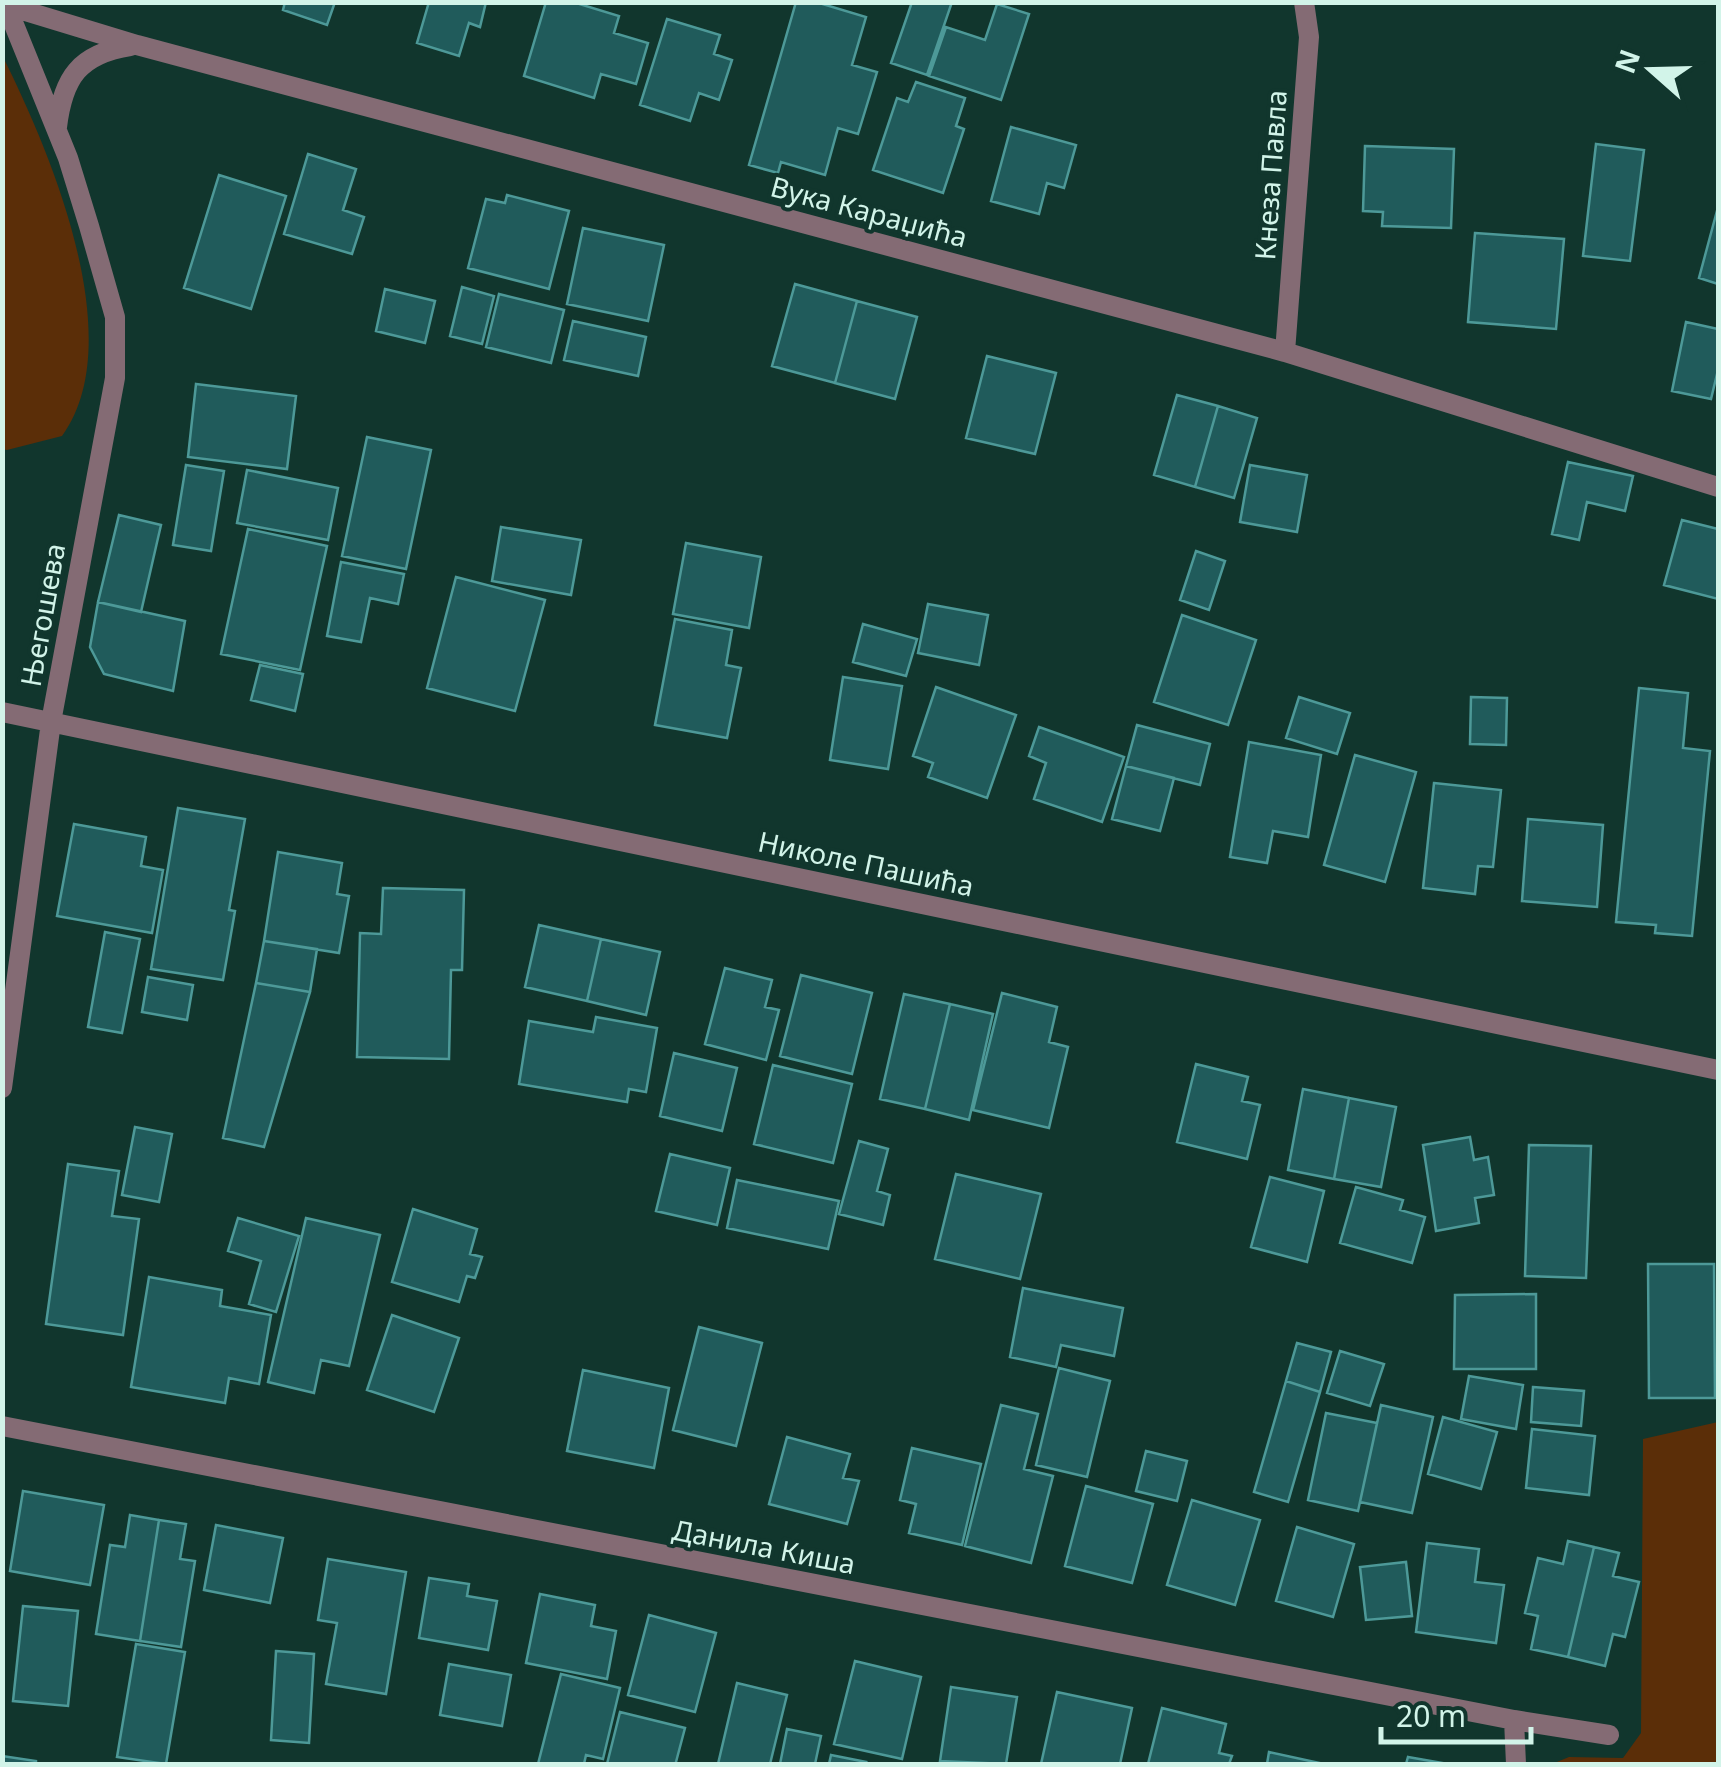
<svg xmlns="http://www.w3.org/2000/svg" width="1721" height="1767" viewBox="0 0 1721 1767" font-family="'Noto Sans',sans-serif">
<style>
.green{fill:#5b2e08}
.building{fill:#205b5b;stroke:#4d9998;stroke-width:2.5}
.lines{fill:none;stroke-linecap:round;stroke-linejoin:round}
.minor{stroke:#846b74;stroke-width:20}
.labels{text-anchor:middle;stroke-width:8;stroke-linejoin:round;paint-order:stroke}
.street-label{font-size:28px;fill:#d2f4e9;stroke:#11362d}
</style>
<rect width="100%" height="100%" fill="#11362d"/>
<path class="green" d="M3,57c47,94 128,284 59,379l-55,14 -5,-1z
M1718,1422v342h-166l17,-7 54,1 18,-25 2,-294z"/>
<path class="building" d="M285,2h50l-8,23 -44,-15z
M429,2h57l-6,25 -11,-4 -10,33 -42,-13z
M546,2h27l46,14 -5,17 34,10 -12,41 -35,-10 -7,24 -70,-22z
M796,2h20l50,15 -14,48 25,7 -19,62 -20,-6 -13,47 -44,-13 -3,11 -29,-8z
M912,2h40l-25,73 -36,-12z
M997,4l32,10 -28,86 -72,-24 17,-49 39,13z
M667,19l53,16 -6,19 18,6 -13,40 -20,-7 -9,28 -50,-16z
M916,82l49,16 -9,28 8,3 -21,64 -70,-23 24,-72 11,4z
M1011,127l65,18 -12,43 -17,-5 -8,31 -48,-13z
M1596,144l48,6 -14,111 -47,-5z
M1365,146l89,3 -3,79 -69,-2 1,-14 -20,-1z
M308,154l48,15 -13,41 21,7 -12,37 -68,-20z
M219,175l67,21 -35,113 -67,-21z
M507,195l62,16 -20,78 -81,-21 18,-69 19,4z
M1718,207v77l-19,-6z
M583,228l81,17 -16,76 -81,-17z
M1475,233l89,6 -8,90 -88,-7z
M795,284l62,17 -22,82 -63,-17z
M462,287l32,9 -12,48 -32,-8z
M385,289l50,12 -10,42 -49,-12z
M499,294l65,16 -13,53 -65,-16z
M857,301l60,16 -22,82 -60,-16z
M573,321l73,16 -8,39 -74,-16z
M1686,322l32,7v41l-7,29 -39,-8z
M987,356l69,17 -21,81 -69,-16z
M196,384l100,12 -9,73 -99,-12z
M1177,395l41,11 -23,81 -41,-12z
M1218,406l39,12 -23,80 -39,-11z
M367,437l64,13 -25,119 -64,-13z
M1568,462l65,14 -8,35 -38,-9 -8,38 -27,-6z
M186,465l38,6 -13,80 -38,-6z
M1250,465l57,10 -10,57 -57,-10z
M247,470l91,18 -10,52 -91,-17z
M119,515l42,10 -20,87 -43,-10z
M1682,520l36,9v70l-54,-14z
M501,527l80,13 -10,55 -79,-14z
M248,529l79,17 -27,124 -79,-16z
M686,543l75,14 -12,71 -76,-14z
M1196,551l29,10 -16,49 -29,-10z
M341,562l63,12 -6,30 -28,-6 -9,44 -34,-6z
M456,577l89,23 -30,111 -88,-23z
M98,602l87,19 -12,70 -69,-17 -14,-27z
M928,604l60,11 -9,50 -61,-12z
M1182,615l74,25 -28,85 -74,-23z
M675,619l57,11 -6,35 15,3 -14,70 -72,-13z
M863,624l54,15 -11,37 -53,-14z
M260,665l43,9 -8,37 -44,-11z
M843,677l59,9 -14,83 -58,-9z
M936,687l80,28 -29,83 -59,-21 5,-14 -20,-7z
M1639,688l49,5 -5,55 27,3 -18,185 -37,-3 1,-8 -40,-3z
M1299,697l51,16 -13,41 -51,-16z
M1471,697l36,1 -1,47 -36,-1z
M1137,725l73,19 -10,41 -74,-19z
M1039,727l85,30 -22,65 -68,-23 12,-36 -17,-7z
M1249,742l72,13 -13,82 -35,-6 -6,32 -37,-6z
M1355,755l61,17 -31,110 -61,-17z
M1126,766l48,12 -14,53 -48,-12z
M1434,783l67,7 -8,77 -15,-1 -3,28 -52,-6z
M178,808l67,11 -16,91 6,1 -12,69 -72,-11z
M1528,819l75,6 -6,82 -75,-6z
M74,824l72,13 -5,29 22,4 -11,63 -95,-17z
M278,852l64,11 -5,31 12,2 -10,57 -75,-12z
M383,888l81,2 -2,80h-11l-2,89 -92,-2 3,-124 21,1z
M539,925l62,14 -14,62 -62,-14z
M105,932l35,7 -18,94 -34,-6z
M601,939l59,13 -14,63 -59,-14z
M264,941l53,8 -7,43 -54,-9z
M725,968l47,12 -7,27 14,3 -13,50 -61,-16z
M801,975l71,18 -20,81 -72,-18z
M148,977l45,8 -6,35 -45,-8z
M256,983l54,9 -46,155 -41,-9z
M1002,993l55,14 -8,35 19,5 -19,81 -76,-18z
M904,994l46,10 -25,105 -45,-10z
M950,1004l43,10 -24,106 -44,-11z
M596,1017l61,11 -11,64 -17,-3 -2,13 -108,-18 10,-63 64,11z
M674,1053l63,15 -15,63 -62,-15z
M1196,1064l52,13 -6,24 18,4 -13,54 -70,-17z
M773,1065l79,19 -19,79 -79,-19z
M1303,1089l46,9 -15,81 -46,-9z
M1349,1098l47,9 -15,80 -47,-8z
M135,1127l37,7 -13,68 -37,-7z
M1470,1137l4,23 14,-3 6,38 -19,3 4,25 -43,8 -13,-86z
M859,1141l29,8 -11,42 13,4 -7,30 -44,-11z
M1529,1145l62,1 -5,132 -61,-2z
M670,1154l60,14 -13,57 -61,-14z
M68,1164l51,7 -7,45 27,3 -16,116 -77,-11z
M956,1174l85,20 -21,85 -85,-20z
M1270,1177l54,14 -17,71 -56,-15z
M737,1180l102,21 -11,48 -101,-21z
M1356,1187l47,13 -3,10 25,7 -13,46 -72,-20z
M413,1209l64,20 -7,25 12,3 -7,21 -8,-2 -8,26 -67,-20z
M238,1218l61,18 -23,76 -27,-8 12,-43 -33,-10z
M306,1218l74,17 -31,131 -28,-6 -7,33 -46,-11z
M1648,1264h66l1,134h-66z
M149,1277l73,13 -2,16 51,9 -12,69 -30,-6 -4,25 -94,-16z
M1023,1288l100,20 -9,48 -53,-11 -5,22 -46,-10z
M1536,1294v75h-82l1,-74z
M392,1315l67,23 -25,74 -67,-22z
M699,1327l63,16 -26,103 -63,-16z
M1297,1343l34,9 -11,40 -34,-11z
M1340,1351l44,13 -14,42 -43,-13z
M1059,1368l51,13 -23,96 -51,-12z
M583,1370l86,18 -15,80 -87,-17z
M1469,1376l54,9 -7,44 -55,-10z
M1286,1381l34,11 -32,110 -34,-10z
M1533,1387l51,4 -3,35 -50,-4z
M1001,1405l37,9 -14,55 29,7 -22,87 -66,-17z
M1381,1405l52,12 -21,96 -52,-11z
M1326,1413l51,10 -19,88 -50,-11z
M1443,1417l54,15 -16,57 -53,-15z
M1532,1429l63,7 -6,59 -63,-7z
M787,1437l63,17 -7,24 16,3 -12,43 -78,-20z
M912,1448l69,16 -19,81 -53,-12 7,-29 -16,-4z
M1146,1451l41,10 -10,40 -41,-10z
M1086,1486l67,18 -21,79 -67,-17z
M23,1491l81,14 -14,80 -80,-14z
M1192,1500l68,20 -25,85 -68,-20z
M130,1515l29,5 -19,121 -44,-7 14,-89 15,2z
M159,1520l27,4 -6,35 15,2 -14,86 -41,-6z
M216,1525l67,13 -13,65 -66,-13z
M1297,1527l57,17 -21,73 -57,-16z
M1568,1541l26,6 -26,110 -37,-8 7,-33 -13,-3 13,-55 25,6z
M1427,1543l52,6 -4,33 29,3 -8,58 -80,-11z
M1594,1547l25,6 -6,23 26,6 -14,55 -12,-3 -8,32 -37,-9z
M328,1559l78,13 -20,122 -60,-10 11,-61 -19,-3z
M1406,1562l6,54 -46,4 -6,-53z
M429,1578l40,6 -2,12 30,5 -9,49 -69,-12z
M540,1594l55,11 -4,21 25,5 -9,48 -81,-16z
M23,1606l55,5 -10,95 -55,-5z
M649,1615l67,18 -21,79 -67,-17z
M136,1644l49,8 -19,112 -49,-7z
M276,1651l38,3 -5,89 -38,-3z
M855,1661l66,16 -19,82 -68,-15z
M449,1664l62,11 -9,51 -62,-11z
M561,1674l59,14 -17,71 -17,-4 -2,9h-46z
M737,1683l50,12 -17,69h-52z
M951,1687l66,10 -11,67 -66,-3z
M1057,1692l75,16 -12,56h-79z
M1162,1708l64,16 -7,29 13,3 -3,8h-81z
M620,1712l65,16 -9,34 9,2h-78z
M787,1729l34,7 -6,28h-35z
M1269,1752l55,12h-57z
M831,1755l35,7 -1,2h-36z
M2,1756l34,5v3h-34z
M1408,1757l40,7h-42z"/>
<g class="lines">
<path class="minor" d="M2,4l135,41 1148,307 433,135
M57,127c6,-49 22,-73 73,-81
M1285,352l24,-315 -5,-35
M2,712l1716,358
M2,1088l49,-366 64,-344v-61l-26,-91 -21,-68 -62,-153
M2,1426l1512,294 95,15
M1514,1720l2,44"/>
</g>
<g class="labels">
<g class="street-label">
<text transform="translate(1271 175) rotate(-86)" y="10">Кнеза Павла</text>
<text transform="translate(869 212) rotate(15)" y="10">Вука Караџића</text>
<text transform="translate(43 615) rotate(-80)" y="10">Његошева</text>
<text transform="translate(866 864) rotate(12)" y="10">Николе Пашића</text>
<text transform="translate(764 1547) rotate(11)" y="10">Данила Киша</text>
</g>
</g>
<rect width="1721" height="1767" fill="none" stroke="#d2f4e9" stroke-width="10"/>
<g transform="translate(1651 70) rotate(290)" stroke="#11362d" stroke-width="8" paint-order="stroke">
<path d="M0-8L18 38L0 25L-18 38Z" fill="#d2f4e9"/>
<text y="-15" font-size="28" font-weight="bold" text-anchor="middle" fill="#d2f4e9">N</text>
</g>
<path d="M1381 1727v15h150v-15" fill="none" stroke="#d2f4e9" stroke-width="5"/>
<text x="1396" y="1727" font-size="30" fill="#d2f4e9" stroke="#11362d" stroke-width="8" paint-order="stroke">20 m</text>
</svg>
